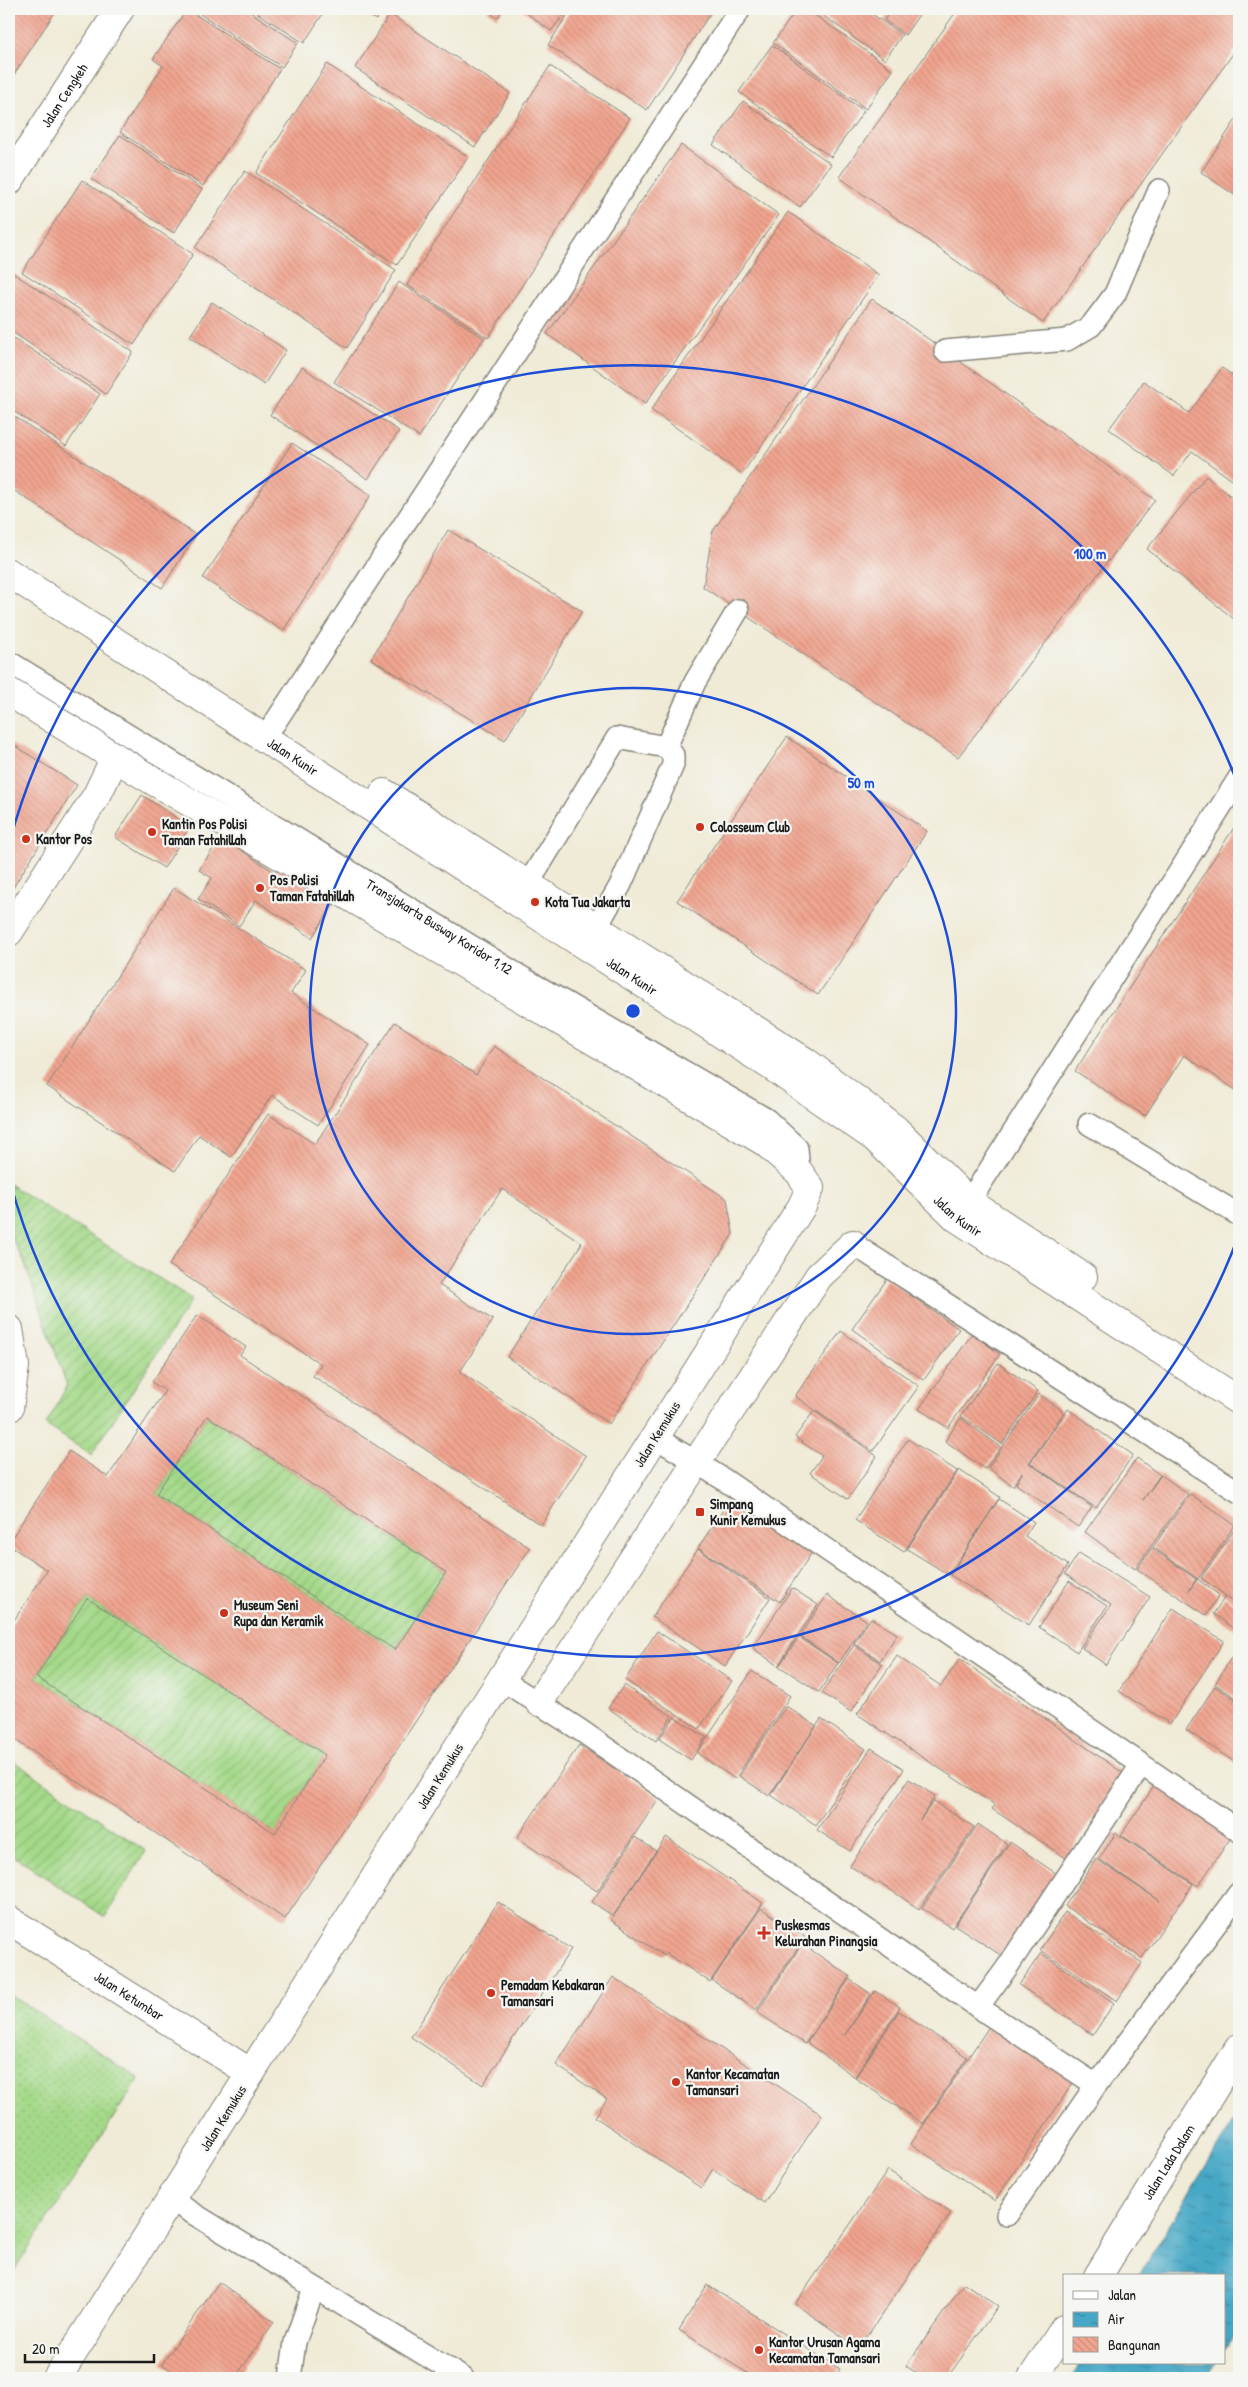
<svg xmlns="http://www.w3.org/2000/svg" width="1248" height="2387" viewBox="0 0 1248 2387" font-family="'Patrick Hand',sans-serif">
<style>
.grass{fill:url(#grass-dots);stroke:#607a52}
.garden{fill:url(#garden-furrows);stroke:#607a52}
.water{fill:url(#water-ripples);stroke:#316271}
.building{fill:url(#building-back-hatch);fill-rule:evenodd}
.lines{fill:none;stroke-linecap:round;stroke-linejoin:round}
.service-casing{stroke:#86847a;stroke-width:24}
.pedestrian-casing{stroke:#86847a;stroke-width:30}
.minor-casing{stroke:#86847a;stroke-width:30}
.tertiary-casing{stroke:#86847a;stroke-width:30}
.secondary-casing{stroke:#86847a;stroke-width:30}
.service{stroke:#fff;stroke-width:21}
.pedestrian{stroke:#fff;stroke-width:28}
.minor{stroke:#fff;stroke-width:28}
.tertiary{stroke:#fff;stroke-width:28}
.secondary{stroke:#fff;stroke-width:28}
.ring{fill:none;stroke:#1d4ed8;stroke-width:2.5}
.poi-dot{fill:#c8321e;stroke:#f6f6f2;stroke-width:2}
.labels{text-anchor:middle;stroke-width:4.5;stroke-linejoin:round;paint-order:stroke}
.street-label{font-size:14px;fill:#1c1c1c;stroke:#f6f6f2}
.poi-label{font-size:14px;font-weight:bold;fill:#1c1c1c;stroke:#f6f6f2;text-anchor:start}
.centre{fill:#1d4ed8;stroke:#f6f6f2;stroke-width:2.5}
.ring-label{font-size:15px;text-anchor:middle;font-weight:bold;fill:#1d4ed8;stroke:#f6f6f2;stroke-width:4.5;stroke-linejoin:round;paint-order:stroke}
</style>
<defs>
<pattern id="grass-dots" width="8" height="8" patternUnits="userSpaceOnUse" patternTransform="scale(1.25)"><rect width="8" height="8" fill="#a4d989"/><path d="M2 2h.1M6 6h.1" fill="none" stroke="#8dba76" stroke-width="1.8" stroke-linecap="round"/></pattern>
<pattern id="garden-furrows" width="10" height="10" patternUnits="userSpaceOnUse" patternTransform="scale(1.25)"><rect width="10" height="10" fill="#a4d989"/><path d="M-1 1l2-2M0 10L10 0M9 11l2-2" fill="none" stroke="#8dba76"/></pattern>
<pattern id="water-ripples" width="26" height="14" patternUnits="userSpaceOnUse" patternTransform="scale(1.25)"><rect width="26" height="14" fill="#46a8c6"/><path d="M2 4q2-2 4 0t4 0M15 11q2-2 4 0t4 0" fill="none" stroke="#3a88a0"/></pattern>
<pattern id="building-back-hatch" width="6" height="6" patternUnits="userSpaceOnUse" patternTransform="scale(1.25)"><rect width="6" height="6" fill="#f0a48f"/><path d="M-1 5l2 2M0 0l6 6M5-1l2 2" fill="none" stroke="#cd8d7b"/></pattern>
</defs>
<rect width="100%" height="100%" fill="#f6f6f2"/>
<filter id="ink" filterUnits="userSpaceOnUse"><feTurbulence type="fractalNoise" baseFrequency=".02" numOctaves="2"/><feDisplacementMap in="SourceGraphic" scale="10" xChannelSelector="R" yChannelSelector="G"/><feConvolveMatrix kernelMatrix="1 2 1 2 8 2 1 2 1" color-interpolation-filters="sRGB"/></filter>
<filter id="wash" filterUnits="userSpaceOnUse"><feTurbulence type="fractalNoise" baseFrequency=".0096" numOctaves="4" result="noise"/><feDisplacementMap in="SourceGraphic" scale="20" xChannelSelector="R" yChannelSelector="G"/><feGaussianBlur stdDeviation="1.12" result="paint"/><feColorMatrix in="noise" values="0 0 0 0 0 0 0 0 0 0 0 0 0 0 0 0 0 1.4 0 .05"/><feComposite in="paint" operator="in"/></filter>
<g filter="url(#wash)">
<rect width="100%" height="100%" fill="#f0ebd7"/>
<path class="grass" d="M9,1994l130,84 -130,201z"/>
<path class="garden" d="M9,1184l183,115 -101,156 -45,-30 21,-39 -43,-125 -15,-28z
M207,1416l239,156 -51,78 -239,-156z
M87,1598l238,157 -50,78 -239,-156z
M9,1758l137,93 -41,66 -96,-64z"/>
<path class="water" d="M1239,2112v214l-15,24v-74h-86z
M1082,2363h133l-9,15h-134z"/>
<g id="blocks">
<path class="building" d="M9,9h48l-48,73z
M187,9l93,60 -77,117 -83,-54 43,-66 -10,-7z
M204,9h42l52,34 -16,24 -82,-53z
M251,9h75l-22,34z
M359,9h24l-7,11z
M486,9h18l-7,9z
M521,9h47l-17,22z
M571,9h142l-66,101 -99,-65z
M797,9h9l87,61 -27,39 -93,-66z
M814,9h51l37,26 -17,25z
M892,9h31l-18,26 -21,-15z
M958,9h281v36l-196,278 -204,-146z
M390,14l120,79 -35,54 -120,-79z
M772,45l92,66 -33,46 -92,-65z
M327,64l141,93 -71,108 -141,-92z
M550,66l80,52 -142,220 -81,-53z
M743,101l88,63 -31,43 -87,-62z
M1239,115v83l-38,-26z
M120,135l82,54 -28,44 -83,-54z
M681,145l98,70 -134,189 -98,-70z
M245,171l151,99 -49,78 -152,-100z
M82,180l111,74 -59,91 -112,-73z
M788,212l91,63 -137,199 -91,-64z
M13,273l120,79 -27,42 -97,-64v-50z
M399,282l85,56 -65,99 -85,-55z
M872,299l283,201 -197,257 -255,-170 10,-56z
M212,302l74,48 -22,35 -74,-49z
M9,335l91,59 -34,52 -57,-38z
M302,367l97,64 -31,48 -98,-64z
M1222,368l17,12v105l-47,-34 -18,25 -65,-47 35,-48 45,32z
M9,413l187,122 -34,53 -153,-101z
M292,443l79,52 -88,136 -80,-53z
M1206,476l33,27v120l-92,-74z
M448,530l134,81 -77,129 -134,-81z
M787,737l140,94 -109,164 -141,-94z
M9,742l68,43 -68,109z
M142,795l48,32 -26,41 -49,-31z
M1239,820v272l-55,-37 -39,61 -70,-45z
M221,837l55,36 5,-7 54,36 -23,36 -56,-38 -17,26 -41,-27 14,-21 -13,-8z
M174,888l132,82 -15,23 79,52 -52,80 -46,-30 -41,62 -32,-22 -24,36 -128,-85z
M395,1022l81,53 18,-29 233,153 6,35 -124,190 -102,-67 75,-114 -80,-54 -63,96 54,35 -33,52 126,84 -45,69 -228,-149 8,-12 -152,-99 99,-151 47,30z
M887,1279l72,50 -35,51 -72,-51z
M197,1315l49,32 -6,8 290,193 -245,371 -276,-183v-108l38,-58 -38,-25v-3l60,-91 39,26 57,-86 -13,-9zM207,1416l239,156 -51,78 -239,-156zM87,1598l238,157 -50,78 -239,-156z
M841,1331l78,55 -46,65 -78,-55z
M972,1334l28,20 -52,74 -29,-19z
M998,1363l40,28 -36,53 -41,-28z
M1039,1394l25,18 -35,51 63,44 -14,20 -62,-43 6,-11 -9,13 -25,-18z
M1068,1409l65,46 -37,53 -66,-45z
M814,1411l63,45 -29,43 -38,-26 12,-17 -27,-19z
M961,1418l40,29 -16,22 -40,-28z
M908,1439l49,32 -53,81 -49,-32z
M1137,1458l23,17 -17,25 18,-25 27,19 -53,75 -50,-37z
M959,1470l41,27 -51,78 -42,-26z
M1190,1494l45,31 -37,54 -45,-32z
M733,1495l81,54 -34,53 -82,-54z
M999,1499l35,23 -9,14 43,29 -39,60 -79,-50z
M1237,1526l2,2v77l-38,-27z
M1152,1548l44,31 -7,12 8,-12 22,16 -13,20 -69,-46z
M698,1549l72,49 -45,68 -73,-49z
M1079,1553l71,44 -44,68 -24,-17 29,-43 -46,-31z
M1069,1581l38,25 -30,46 -38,-25z
M792,1588l26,17 -40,61 -25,-18z
M827,1595l40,26 -28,42 -39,-27z
M1225,1597l14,10v25l-26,-18z
M1173,1608l51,33 -54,83 -51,-33z
M871,1618l26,16 -17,27 -26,-18z
M657,1631l75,50 -33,48 -74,-49z
M799,1637l39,26 -19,29 -40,-26z
M854,1645l28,19 -31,48 -29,-19z
M1233,1655l6,4v41l-24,-16z
M897,1656l44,30 19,-27 163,114 -57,85 -74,-49 3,-4 -138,-91z
M752,1671l38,25 -55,83 -38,-26z
M624,1685l48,31 -16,25 -48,-33z
M1215,1686l24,16v63l-53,-35z
M786,1706l30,20 -47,70 -30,-20z
M674,1717l32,20 -15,23 -32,-21z
M821,1719l45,30 -50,76 -45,-30z
M579,1745l80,53 -62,93 -80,-53z
M871,1748l33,21 -54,82 -33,-21z
M909,1779l26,17 -15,24 14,-19 40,26 -55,82 -40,-27 -1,2 -28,-18z
M1157,1782l77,51 -36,53 -77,-51z
M978,1824l29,20 -55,84 -30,-20z
M1116,1833l77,51 -51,74 -77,-52 31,-47 64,42 -61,-42z
M635,1837l21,14 -43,65 -21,-14z
M666,1837l97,66 -53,79 -44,-29 -2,3 -53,-36z
M1010,1842l47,32 -55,82 -47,-31z
M498,1902l73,47 -88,136 -72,-48z
M761,1908l44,29 -49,73 -44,-30z
M1065,1912l77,51 -25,38 -77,-51z
M802,1944l48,32 -45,68 -48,-32z
M1041,1953l73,50 -21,32 -74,-50z
M613,1977l209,138 -58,88 -51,-34 -12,19 -106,-71 12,-18 -51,-34z
M849,1979l22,15 -26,41 30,-44 25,16 -45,70 -48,-34z
M899,2011l68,46 -44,67 -68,-46z
M994,2019l84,56 -83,126 -84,-57z
M888,2170l63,43 -92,135 -64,-44z
M219,2282l55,40 -39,56h-54l-19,-14z
M964,2283l34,23 -51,72h-23l-18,-12z
M707,2285l133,84 -5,9h-80l-76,-48z"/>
</g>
</g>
<g filter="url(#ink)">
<use href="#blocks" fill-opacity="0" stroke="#86847a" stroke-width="1"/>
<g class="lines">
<defs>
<g id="service">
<path d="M945,351l122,-11 24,-14 24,-32 44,-104"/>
<path id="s1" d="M9,662l514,316 243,141 31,29 2,24"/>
<path d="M274,724l466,-715"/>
<path d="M666,747l29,-65 43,-72"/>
<path d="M528,884l89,-146 49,9 7,8v10l-52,119 -25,44"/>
<path d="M1089,1124l150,91"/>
<path d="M969,1202l270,-424"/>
<path d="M853,1244l386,248"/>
<path d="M655,1437l68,42 516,352"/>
<path d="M501,1679l79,51 398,277 118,78"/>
<path d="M978,2007l28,-38 135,-204"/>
<path d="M171,2200l292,178"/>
<path d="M1007,2215l89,-130 143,-192"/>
<path d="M290,2378l5,-36 19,-54"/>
</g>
<g id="pedestrian">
<path d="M9,932l88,-137 18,-38"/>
<path d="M9,1329l6,37 -6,42"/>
<path d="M539,1702l280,-426 34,-32"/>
<path id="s2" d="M9,1920l242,153"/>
</g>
<g id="minor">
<path id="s3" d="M1098,2276l141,-228"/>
<path d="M1032,2378l32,-49"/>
</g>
<g id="tertiary">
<path id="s4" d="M9,181l111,-172"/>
<path id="s5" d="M9,573l762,493 104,72 82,80 282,183"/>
<path d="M384,793l422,269 89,67 74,73 114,75"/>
</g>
<path id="secondary" d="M9,692l133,82 623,368 34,30 11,16 -8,18 -745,1172"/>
</defs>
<use href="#service" class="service-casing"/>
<use href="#pedestrian" class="pedestrian-casing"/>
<use href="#minor" class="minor-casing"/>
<use href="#tertiary" class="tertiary-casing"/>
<use href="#secondary" class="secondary-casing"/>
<use href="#service" class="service"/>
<use href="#pedestrian" class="pedestrian"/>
<use href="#minor" class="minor"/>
<use href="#tertiary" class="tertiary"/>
<use href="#secondary" class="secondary"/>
</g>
</g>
<g class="ring">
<circle cx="633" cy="1011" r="323"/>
<path d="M1238 1237A646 646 0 0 1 9 1178M9 844A646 646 0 0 1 1238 785"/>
</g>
<g class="poi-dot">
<circle cx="700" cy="827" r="5"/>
<circle cx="152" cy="832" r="5"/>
<circle cx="26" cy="839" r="5"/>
<circle cx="260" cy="888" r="5"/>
<circle cx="535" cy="902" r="5"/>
<rect x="695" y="1507" width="10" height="10" rx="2.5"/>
<circle cx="224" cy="1613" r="5"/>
<path d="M761.5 1925.5h5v5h5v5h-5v5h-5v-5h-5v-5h5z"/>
<circle cx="491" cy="1993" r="5"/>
<circle cx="676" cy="2082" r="5"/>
<circle cx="759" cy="2350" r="5"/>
</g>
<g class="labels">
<g class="street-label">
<text dy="5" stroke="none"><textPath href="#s4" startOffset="102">Jalan Cengkeh</textPath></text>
<text dy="5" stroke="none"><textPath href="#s5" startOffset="338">Jalan Kunir</textPath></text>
<text dy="5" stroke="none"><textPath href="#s1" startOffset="505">Transjakarta Busway Koridor 1,12</textPath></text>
<text dy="5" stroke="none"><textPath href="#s5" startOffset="742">Jalan Kunir</textPath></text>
<text dy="5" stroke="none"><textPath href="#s5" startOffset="1148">Jalan Kunir</textPath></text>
<text transform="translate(657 1434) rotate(-58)" y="5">Jalan Kemukus</text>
<text transform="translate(440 1776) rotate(-58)" y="5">Jalan Kemukus</text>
<text dy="5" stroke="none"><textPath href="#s2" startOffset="142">Jalan Ketumbar</textPath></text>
<text transform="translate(223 2118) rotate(-58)" y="5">Jalan Kemukus</text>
<text dy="5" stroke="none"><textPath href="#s3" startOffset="134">Jalan Lada Dalam</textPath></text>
</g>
<g class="poi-label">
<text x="162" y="829">Kantin Pos Polisi<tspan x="162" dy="16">Taman Fatahillah</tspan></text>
<text x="710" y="832">Colosseum Club</text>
<text x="36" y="844">Kantor Pos</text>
<text x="270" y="885">Pos Polisi<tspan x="270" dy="16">Taman Fatahillah</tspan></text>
<text x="545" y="907">Kota Tua Jakarta</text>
<text x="710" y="1509">Simpang<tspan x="710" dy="16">Kunir Kemukus</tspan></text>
<text x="234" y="1610">Museum Seni<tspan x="234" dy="16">Rupa dan Keramik</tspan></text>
<text x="775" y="1930">Puskesmas<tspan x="775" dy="16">Kelurahan Pinangsia</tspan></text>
<text x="501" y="1990">Pemadam Kebakaran<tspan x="501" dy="16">Tamansari</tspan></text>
<text x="686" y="2079">Kantor Kecamatan<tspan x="686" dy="16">Tamansari</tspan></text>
<text x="769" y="2347">Kantor Urusan Agama<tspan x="769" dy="16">Kecamatan Tamansari</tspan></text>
</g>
</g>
<circle cx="633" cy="1011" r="8" class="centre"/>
<g class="ring-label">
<text x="1090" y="559">100 m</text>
<text x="861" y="788">50 m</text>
</g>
<rect width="1248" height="2387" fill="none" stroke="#f6f6f2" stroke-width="30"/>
<rect x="1063" y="2274" width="162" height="90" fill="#f6f6f2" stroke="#9f9f9c"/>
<rect x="1073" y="2291" width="25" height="8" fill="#ffffff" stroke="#9f9f9c"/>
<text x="1108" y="2300" font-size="15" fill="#1c1c1c">Jalan</text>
<rect x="1073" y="2312" width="25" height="15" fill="url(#water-ripples)" stroke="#9f9f9c"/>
<text x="1108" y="2324" font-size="15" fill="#1c1c1c">Air</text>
<rect x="1073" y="2337" width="25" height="15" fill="url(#building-back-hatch)" stroke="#9f9f9c"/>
<text x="1108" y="2350" font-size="15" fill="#1c1c1c">Bangunan</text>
<path d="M25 2354v8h129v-8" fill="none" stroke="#1c1c1c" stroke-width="2.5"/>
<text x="32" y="2354" font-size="15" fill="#1c1c1c" stroke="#f6f6f2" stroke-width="4" paint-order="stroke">20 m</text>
</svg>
